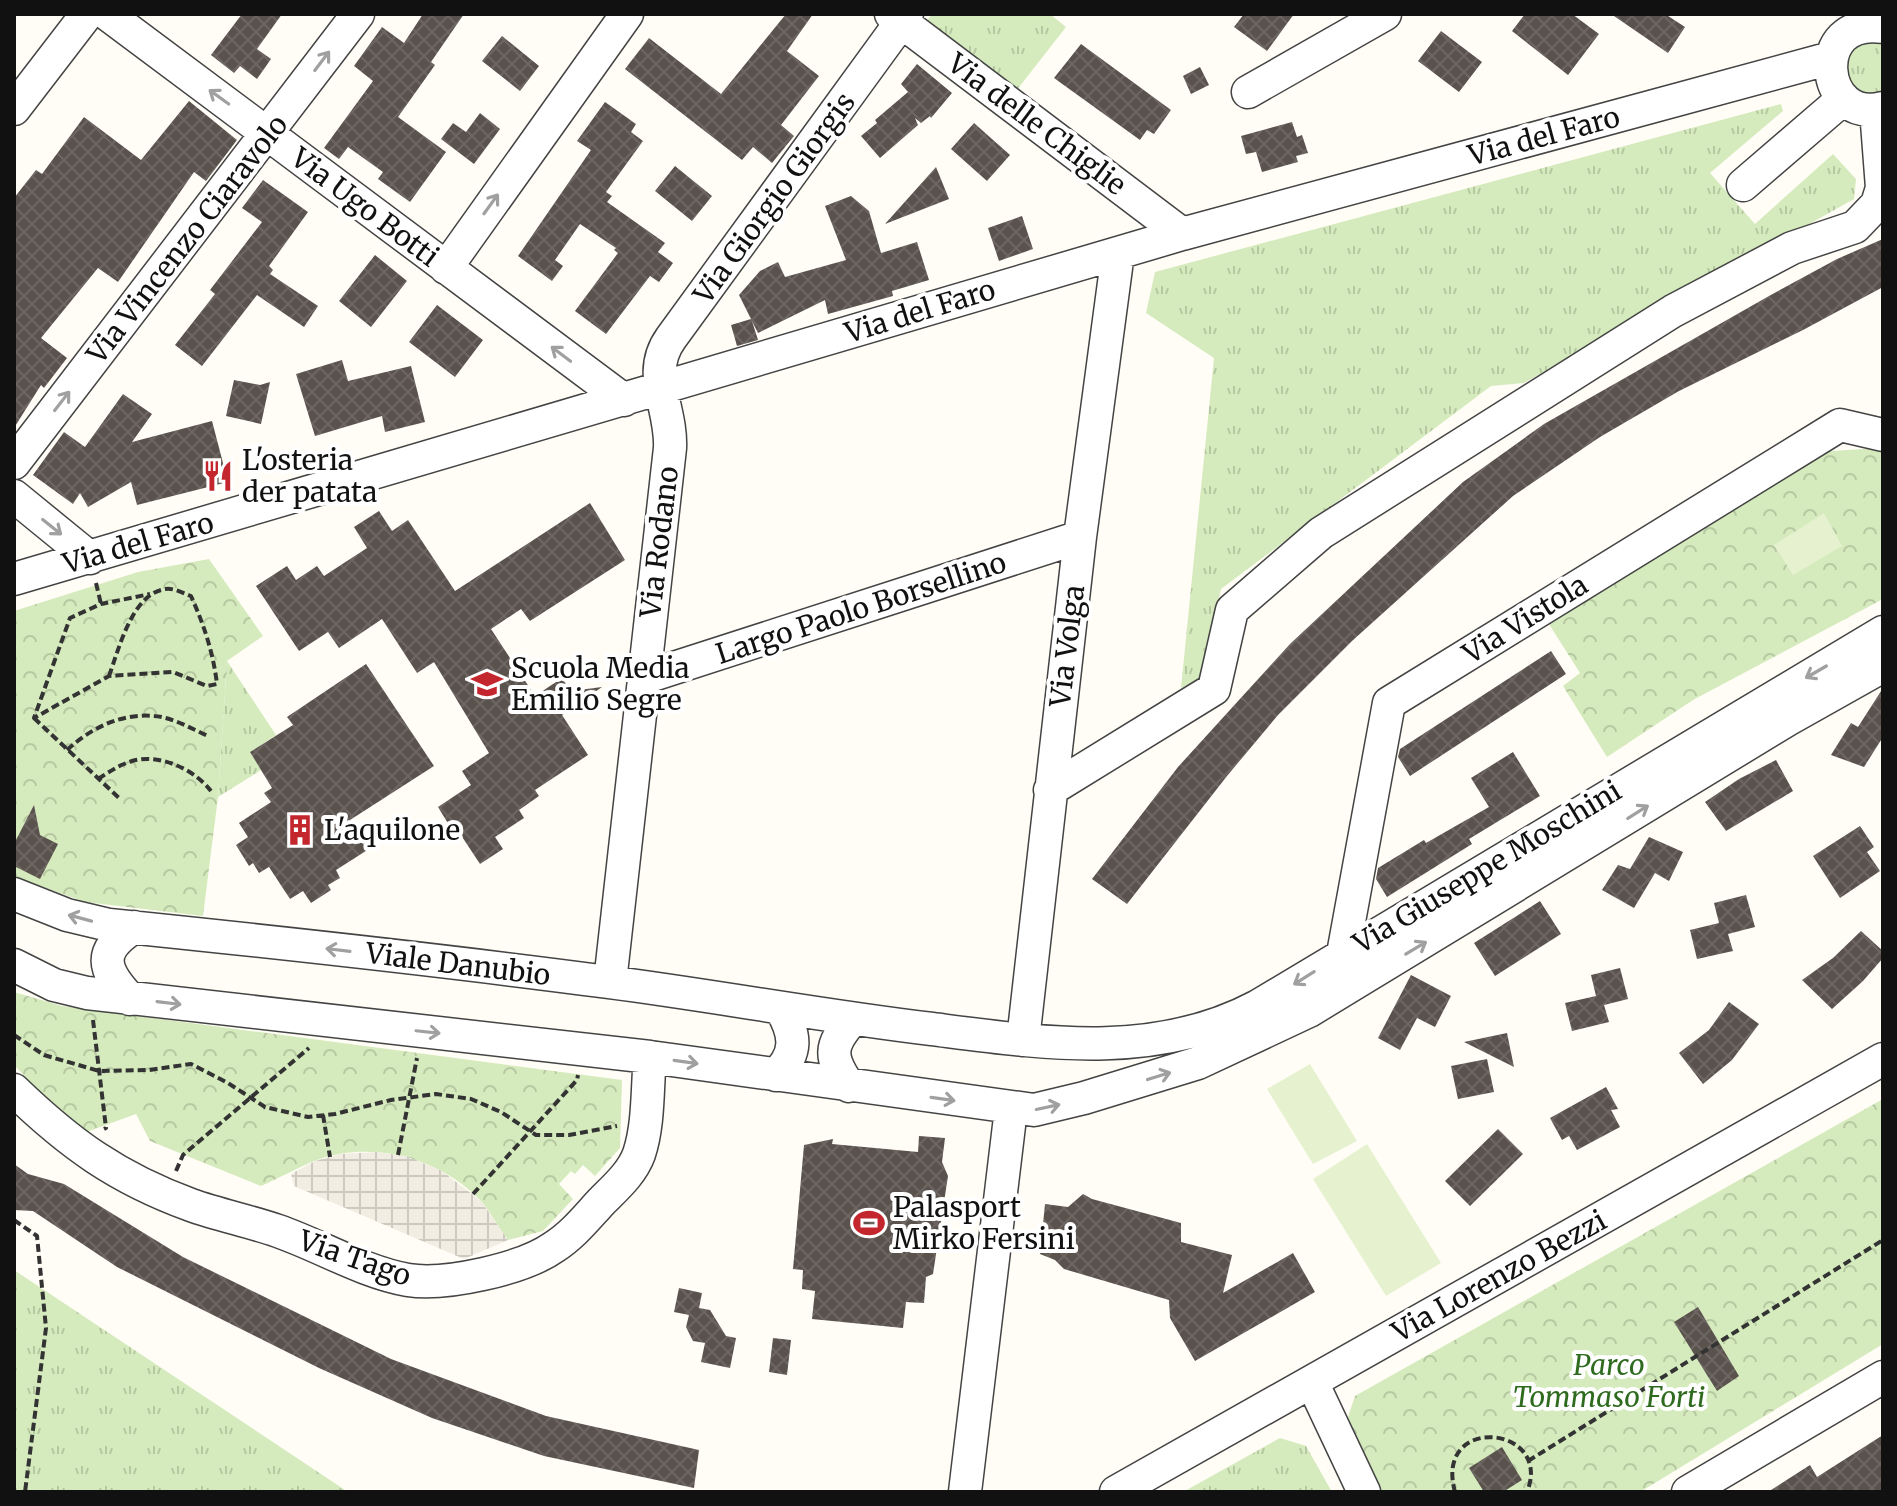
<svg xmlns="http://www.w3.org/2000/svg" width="1897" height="1506" viewBox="0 0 1897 1506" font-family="Merriweather,serif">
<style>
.grass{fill:url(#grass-tufts)}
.park{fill:url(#park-crowns)}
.pitch{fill:#e6f2cf}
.plaza{fill:url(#plaza-grid)}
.building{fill:url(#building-cross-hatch)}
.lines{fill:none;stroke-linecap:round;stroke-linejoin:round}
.minor-casing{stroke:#444;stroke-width:35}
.path{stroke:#333;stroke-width:4;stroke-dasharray:8 4;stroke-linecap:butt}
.minor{stroke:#fff;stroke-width:32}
.oneway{stroke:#a0a0a0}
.labels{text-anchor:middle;stroke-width:8;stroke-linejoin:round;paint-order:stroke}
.street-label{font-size:28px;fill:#111;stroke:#fff}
.poi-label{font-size:28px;fill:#111;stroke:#fff;text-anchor:start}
.park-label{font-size:28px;font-style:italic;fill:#2f6b1f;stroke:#fff}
</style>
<defs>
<pattern id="grass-tufts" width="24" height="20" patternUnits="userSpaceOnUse" patternTransform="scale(2)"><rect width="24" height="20" fill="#d5ebbd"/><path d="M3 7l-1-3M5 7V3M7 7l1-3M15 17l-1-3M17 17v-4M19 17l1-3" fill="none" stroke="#b6c8a1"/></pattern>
<pattern id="park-crowns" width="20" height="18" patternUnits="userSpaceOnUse" patternTransform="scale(2)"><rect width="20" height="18" fill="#d5ebbd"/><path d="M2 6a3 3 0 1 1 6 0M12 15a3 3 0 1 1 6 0" fill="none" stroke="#b6c8a1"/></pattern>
<pattern id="plaza-grid" width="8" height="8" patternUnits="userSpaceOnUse" patternTransform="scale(2)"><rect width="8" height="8" fill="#f1ede2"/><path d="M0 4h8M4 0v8" fill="none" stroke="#cecac1"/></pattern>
<pattern id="building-cross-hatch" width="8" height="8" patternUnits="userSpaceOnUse" patternTransform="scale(2)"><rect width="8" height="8" fill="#5a524d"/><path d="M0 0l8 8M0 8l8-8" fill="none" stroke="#6d6662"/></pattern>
</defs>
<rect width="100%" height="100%" fill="#fffdf5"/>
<path class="grass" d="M932,14h118l16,13 -50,64 -90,-69z
M1864,41l19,2v52l-9,2 -26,-11c-3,-26 -8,-31 16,-45z
M1781,104l2,7 -73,62 45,51 78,-70 23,25 -2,20 -330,184 -33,3 -270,203 -20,90 -20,9 33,-330 -68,-45 9,-41z
M227,661l49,74 -26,17 11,18 -43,27z
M14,1270l334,222h-334z
M1280,1438l26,8 26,46h-149z"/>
<path class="park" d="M1878,448l5,1v150l-190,101 -86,57 -44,-71 17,-13 -33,-52 270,-169z
M209,559l54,77 -36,25 -9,136 -15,119 -118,-14 -67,-24 -4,-3v-264l124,-39z
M14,992l48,14 560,74 -2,68 -25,28 -12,-11 -8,9 -4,-3 -12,13 14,15 -30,32 -35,9c-10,-12 -17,-28 -28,-40 -41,-42 -107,-60 -163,-40 -19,7 -37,18 -56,26l-111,-45 -14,-27 -55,20 -67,-69z
M1883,1099v245l-243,148h-262l-33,-66 10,-30z"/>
<path class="pitch" d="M1824,513l18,33 -49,29 -19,-30z
M1310,1064l47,77 -44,23 -46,-75z
M1367,1144l74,119 -55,33 -73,-117z"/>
<path class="plaza" d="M376,1152l30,4 36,15 39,30 27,39 -44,19 -170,-73 -3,-12 24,-13 26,-7z"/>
<path class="building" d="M242,14h40l-25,35 14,10 -14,20 -17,-13 -6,7 -23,-18z
M423,14h41l-33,48 4,3 -37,52 48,35 -36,50 -32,-23 5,-7 -35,-25 -9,12 -15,-11 49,-67 -19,-15 28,-39 22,16z
M786,14h27l-26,37 32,25 -38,49 13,11 -22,27 -19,-16 -11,13 -117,-91 24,-31 72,56z
M1244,14h50l-27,37 -33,-24z
M1525,14h47l27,20 -31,41 -56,-44z
M1611,14h54l20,13 -17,26z
M1441,31l41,31 -23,30 -41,-31z
M502,36l37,30 -19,25 -38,-30z
M1081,44l90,66 -17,24 -7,-4 -7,10 -86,-62z
M917,64l35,29 -21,25 -1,-2 -9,7 -6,-5 3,7 -38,33 -19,-22 16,-13 -2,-3 33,-28 -7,-8z
M1200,67l9,18 -18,9 -8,-18z
M189,101l48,39 -31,41 -12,-9 -76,110 -20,-14 -57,70 26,20 -23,30 -3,-3 -27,43v-230l22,-28 6,4 42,-57 57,43z
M605,102l31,22 -5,8 12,9 -37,51 6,4 -5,6 58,41 -7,9 15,11 -14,19 -9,-6 -44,58 -31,-23 43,-58 -4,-3 2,-2 -36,-24 -25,36 8,6 -11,15 -34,-25 73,-106 -14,-9z
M480,113l20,16 -26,35 -33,-25 12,-16 13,9z
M1292,122l5,15 5,-2 6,18 -12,3 2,6 -36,10 -6,-20 -10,2 -5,-18z
M974,123l36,32 -23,26 -36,-32z
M675,166l37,30 -20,25 -37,-30z
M936,167l13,32 -64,25z
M263,180l45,32 -39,54 4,4 -3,4 48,32 -14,21 -47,-32 -55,71 -27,-21 40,-51 -5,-4 52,-68 -20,-14z
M851,196l18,15 12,42 36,-11 12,38 -37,11 1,5 -65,18 -3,-14 -67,33 -6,-12 6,19 -21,6 -6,-21 20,-6 -12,-24 21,-24 18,-9 7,15 61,-17 -21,-54z
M1022,216l11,33 -34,12 -11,-33z
M1883,239v48l-80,43 -124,61 -79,46 -87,59 -161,145 -74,74 -51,61 -100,128 -35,-25 86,-112 112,-123 173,-162 81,-58 225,-128 68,-37z
M375,255l32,26 -36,46 -32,-26z
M437,305l46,35 -28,37 -46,-35z
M342,360l6,21 63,-15 14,56 -40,10 -3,-16 -67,20 -19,-62z
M234,380l26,5 10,-3 -9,42 -35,-8z
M123,394l29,20 -20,28 80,-21 16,61 -91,23 -6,-23 -43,25 -8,-14 -7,11 -40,-29 31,-43 21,15z
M590,503l35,57 -95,61 -9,-12 -30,20 44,67 27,-18 9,13 31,-4 -40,28 26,40 -53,35 4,6 -20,14 5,8 -29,19 8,12 -23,15 -27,-41 -4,2 -11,-18 33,-22 -9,-14 27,-18 -55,-91 -17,11 -35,-54 -43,29 -11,-16 -29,19 -43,-65 31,-20 9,14 21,-14 7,10 43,-28 -13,-21 25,-16 13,20 16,-11 47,71z
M1551,651l15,23 -156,102 -12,-19 2,-8z
M366,664l68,102 -84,54 19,29 -33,21 4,8 -12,7 3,5 -20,13 -8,-12 -13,8 -21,-32 -10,6 -6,-10 -4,3 -13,-21 12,-8 -9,-14 32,-21 -7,-9 8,-5 -22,-36 43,-27 -6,-8z
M1883,688v49l-19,30 -33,-12 20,-32 7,4z
M1513,752l27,44 -71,43 3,5 -85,53 -11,-18 2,-11 46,-28 2,3 63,-36 -18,-29z
M1776,760l17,31 -67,40 -21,-29 34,-23z
M34,805l6,30 18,9 -18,35 -26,-13v-22z
M1860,826l14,21 -7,5 13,19 -40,27 -27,-42z
M1649,837l34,15 -14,29 -14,-8 -21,35 -32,-18 16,-25 12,4z
M1746,895l9,32 -27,7 5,17 -36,8 -7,-29 29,-7 -5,-20z
M1540,901l21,33 -66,42 -21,-33z
M1861,931l22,20v7l-20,23 -31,28 -30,-29 31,-22z
M1620,968l8,31 -24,6 5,17 -37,9 -7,-28 31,-7 -5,-21z
M1411,975l40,21 -16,31 -18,-9 -17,32 -22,-12z
M1729,1002l30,22 -27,36 -29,24 -24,-31 30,-23z
M1507,1033l7,34 -50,-25z
M1487,1059l7,33 -36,7 -7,-33z
M1606,1087l12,22 -7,1 9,17 -43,23 -8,-14 -7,4 -12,-22z
M1498,1129l25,25 -53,52 -25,-25z
M919,1136l26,2 -3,24 6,14 -15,98 -7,3 -2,26 -18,-1 -3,26 -91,-9 3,-28 -13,-2 1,-19 -10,-1 11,-124 29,-6 -1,5 86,8z
M14,1164l14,10 36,10 119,73 208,102 155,57 153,34 -5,38 -150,-32 -112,-38 -113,-50 -202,-101 -84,-56 -19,-1z
M1083,1194l9,5 89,24v19l51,13 -9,38 70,-40 22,39 -120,69 -25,-43 -1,-18 -105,-31 -9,-9 -15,-6 5,-50 23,3z
M679,1288l23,5 -3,15 11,2 16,26 10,2 -6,30 -29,-6 4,-19 -12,-2 -7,-14 3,-12 -15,-3z
M1698,1307l41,69 -22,15 -43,-69z
M773,1338l18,2 -4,35 -18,-3z
M1883,1435v57h-115l42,-27 7,12z
M1502,1447l20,33 -19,12h-19l-15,-24z"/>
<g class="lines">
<defs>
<path id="minor" d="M107,14l517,386
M891,14l291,220
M1883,27c-75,-11 -63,98 0,81
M1248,92l137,-78
M14,109l73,-95
M1743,185l100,-86
M446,268l181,-254
M14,463l344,-449
M14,496l76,62
M14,579l1168,-345 649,-176
M643,678l437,-141
M1050,790l164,-101 18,-79 89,-77 352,-222 119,-63 63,-21 22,-23 5,-16 -6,-78
M14,894l53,21 42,10c166,17 333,35 499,57 108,14 215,34 324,47 110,14 223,32 326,-23l625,-374
M1343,954l46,-251 451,-278 43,10
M14,965l40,20 33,8 563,64 384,53 50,-12 114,-35 111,-52 478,-291 96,-54
M610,982l60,-534c2,-41 -25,-74 1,-110l236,-324
M130,999c-28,-30 -33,-48 4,-72
M1023,1040l57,-503 38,-284
M776,1075c22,-22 20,-40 5,-66
M849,1086c-20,-29 -20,-40 3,-66
M14,1090c56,54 103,88 177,115 28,10 58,16 87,26 43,15 85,41 130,49 37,6 115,-11 146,-33 19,-12 33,-30 48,-46 14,-14 30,-28 37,-47 10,-30 8,-66 11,-97
M1312,1382l52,110
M965,1492l46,-383
M1116,1492l767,-433
M1688,1492l195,-115"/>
</defs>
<use href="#minor" class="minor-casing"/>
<path class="path" d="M96,583l5,21
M109,676c10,-27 23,-83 57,-87 8,-1 17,4 25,7 13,29 22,56 26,88l-10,2 -34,-14 -64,4 -75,42 36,-100 31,-14 49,-10
M34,718l85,80
M67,750c24,-22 54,-37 87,-34 18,1 38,13 54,20
M98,779c11,-7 21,-14 34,-18 27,-8 62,8 79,30
M93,1020l13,108 -2,1
M14,1035l30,20 55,16 50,-1 42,-6 37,19 37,24 43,10 27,-3 56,-14 45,-6 35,5 30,13 35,23h33l48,-9
M323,1115l7,42
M398,1155l19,-97
M176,1171l7,-16 126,-107
M473,1194l104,-114 1,-5
M14,1220l23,16 9,92 -21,164
M1528,1461l355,-221
M1455,1492c-22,-79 99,-67 72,0"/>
<use href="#minor" class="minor"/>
</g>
<defs><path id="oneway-shaft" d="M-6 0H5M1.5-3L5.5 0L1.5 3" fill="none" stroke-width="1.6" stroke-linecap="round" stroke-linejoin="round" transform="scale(2)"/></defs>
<g class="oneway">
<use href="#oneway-shaft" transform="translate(322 61) rotate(-53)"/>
<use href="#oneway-shaft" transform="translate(219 97) rotate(-144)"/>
<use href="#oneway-shaft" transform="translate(491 204) rotate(-54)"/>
<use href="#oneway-shaft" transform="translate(561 354) rotate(-143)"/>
<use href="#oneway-shaft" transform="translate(62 401) rotate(-52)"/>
<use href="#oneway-shaft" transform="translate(52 527) rotate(39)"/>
<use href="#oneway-shaft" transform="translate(1816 672) rotate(150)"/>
<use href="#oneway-shaft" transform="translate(1638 812) rotate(-32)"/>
<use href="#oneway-shaft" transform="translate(80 918) rotate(-165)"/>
<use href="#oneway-shaft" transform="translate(1416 948) rotate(-31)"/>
<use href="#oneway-shaft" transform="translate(338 950) rotate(-173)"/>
<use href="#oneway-shaft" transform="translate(1304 978) rotate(148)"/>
<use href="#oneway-shaft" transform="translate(169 1003) rotate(7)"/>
<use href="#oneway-shaft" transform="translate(428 1032) rotate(6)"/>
<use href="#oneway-shaft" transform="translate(686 1062) rotate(8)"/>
<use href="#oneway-shaft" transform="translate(1159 1076) rotate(-17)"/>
<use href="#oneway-shaft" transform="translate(943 1099) rotate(8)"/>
<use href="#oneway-shaft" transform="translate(1048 1107) rotate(-12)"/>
</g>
<defs>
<symbol id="restaurant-bare" viewBox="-9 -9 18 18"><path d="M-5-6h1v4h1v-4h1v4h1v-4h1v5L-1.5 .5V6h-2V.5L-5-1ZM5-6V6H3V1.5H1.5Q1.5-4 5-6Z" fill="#c4262e" stroke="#fff" stroke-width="2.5" paint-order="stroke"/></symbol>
<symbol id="school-bare" viewBox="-9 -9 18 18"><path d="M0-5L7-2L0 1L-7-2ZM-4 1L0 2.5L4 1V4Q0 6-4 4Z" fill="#c4262e" stroke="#fff" stroke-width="2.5" paint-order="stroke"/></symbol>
<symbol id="building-bare" viewBox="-9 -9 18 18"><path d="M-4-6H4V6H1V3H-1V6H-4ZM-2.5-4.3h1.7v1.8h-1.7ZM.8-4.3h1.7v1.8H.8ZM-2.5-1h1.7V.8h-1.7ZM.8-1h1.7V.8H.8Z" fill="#c4262e" stroke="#fff" stroke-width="2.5" paint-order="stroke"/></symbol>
<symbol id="stadium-bare" viewBox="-9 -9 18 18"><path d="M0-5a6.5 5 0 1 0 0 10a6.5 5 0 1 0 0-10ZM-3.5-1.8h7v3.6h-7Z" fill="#c4262e" stroke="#fff" stroke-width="2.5" paint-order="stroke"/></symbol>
</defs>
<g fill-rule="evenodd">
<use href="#restaurant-bare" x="196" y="454" width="44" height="44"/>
<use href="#school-bare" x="465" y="662" width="44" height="44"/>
<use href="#building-bare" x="278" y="808" width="44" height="44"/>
<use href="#stadium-bare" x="847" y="1201" width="44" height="44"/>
</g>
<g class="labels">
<g class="street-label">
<text transform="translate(1037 124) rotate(37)" y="10">Via delle Chiglie</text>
<text transform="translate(1544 136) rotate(-15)" y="10">Via del Faro</text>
<text transform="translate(774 198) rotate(-54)" y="10">Via Giorgio Giorgis</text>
<text transform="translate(365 207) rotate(37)" y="10">Via Ugo Botti</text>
<text transform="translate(187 239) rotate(-52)" y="10">Via Vincenzo Ciaravolo</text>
<text transform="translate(920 311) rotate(-17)" y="10">Via del Faro</text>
<text transform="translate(659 542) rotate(-83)" y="10">Via Rodano</text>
<text transform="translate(138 543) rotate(-16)" y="10">Via del Faro</text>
<text transform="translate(861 608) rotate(-18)" y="10">Largo Paolo Borsellino</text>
<text transform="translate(1525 619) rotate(-32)" y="10">Via Vistola</text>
<text transform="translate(1067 646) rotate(-83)" y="10">Via Volga</text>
<text transform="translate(1487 867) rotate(-31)" y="10">Via Giuseppe Moschini</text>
<text transform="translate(458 964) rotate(7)" y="10">Viale Danubio</text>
<text transform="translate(355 1258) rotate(19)" y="10">Via Tago</text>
<text transform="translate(1499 1276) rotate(-29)" y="10">Via Lorenzo Bezzi</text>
</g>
<g class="poi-label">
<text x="242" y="470">L'osteria<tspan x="242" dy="32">der patata</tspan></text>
<text x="511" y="678">Scuola Media<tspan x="511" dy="32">Emilio Segre</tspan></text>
<text x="324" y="840">L'aquilone</text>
<text x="893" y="1217">Palasport<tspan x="893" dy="32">Mirko Fersini</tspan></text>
</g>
<g class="park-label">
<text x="1609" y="1375">Parco<tspan x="1609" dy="32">Tommaso Forti</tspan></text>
</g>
</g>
<rect width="1897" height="1506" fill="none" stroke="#111111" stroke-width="32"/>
</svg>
